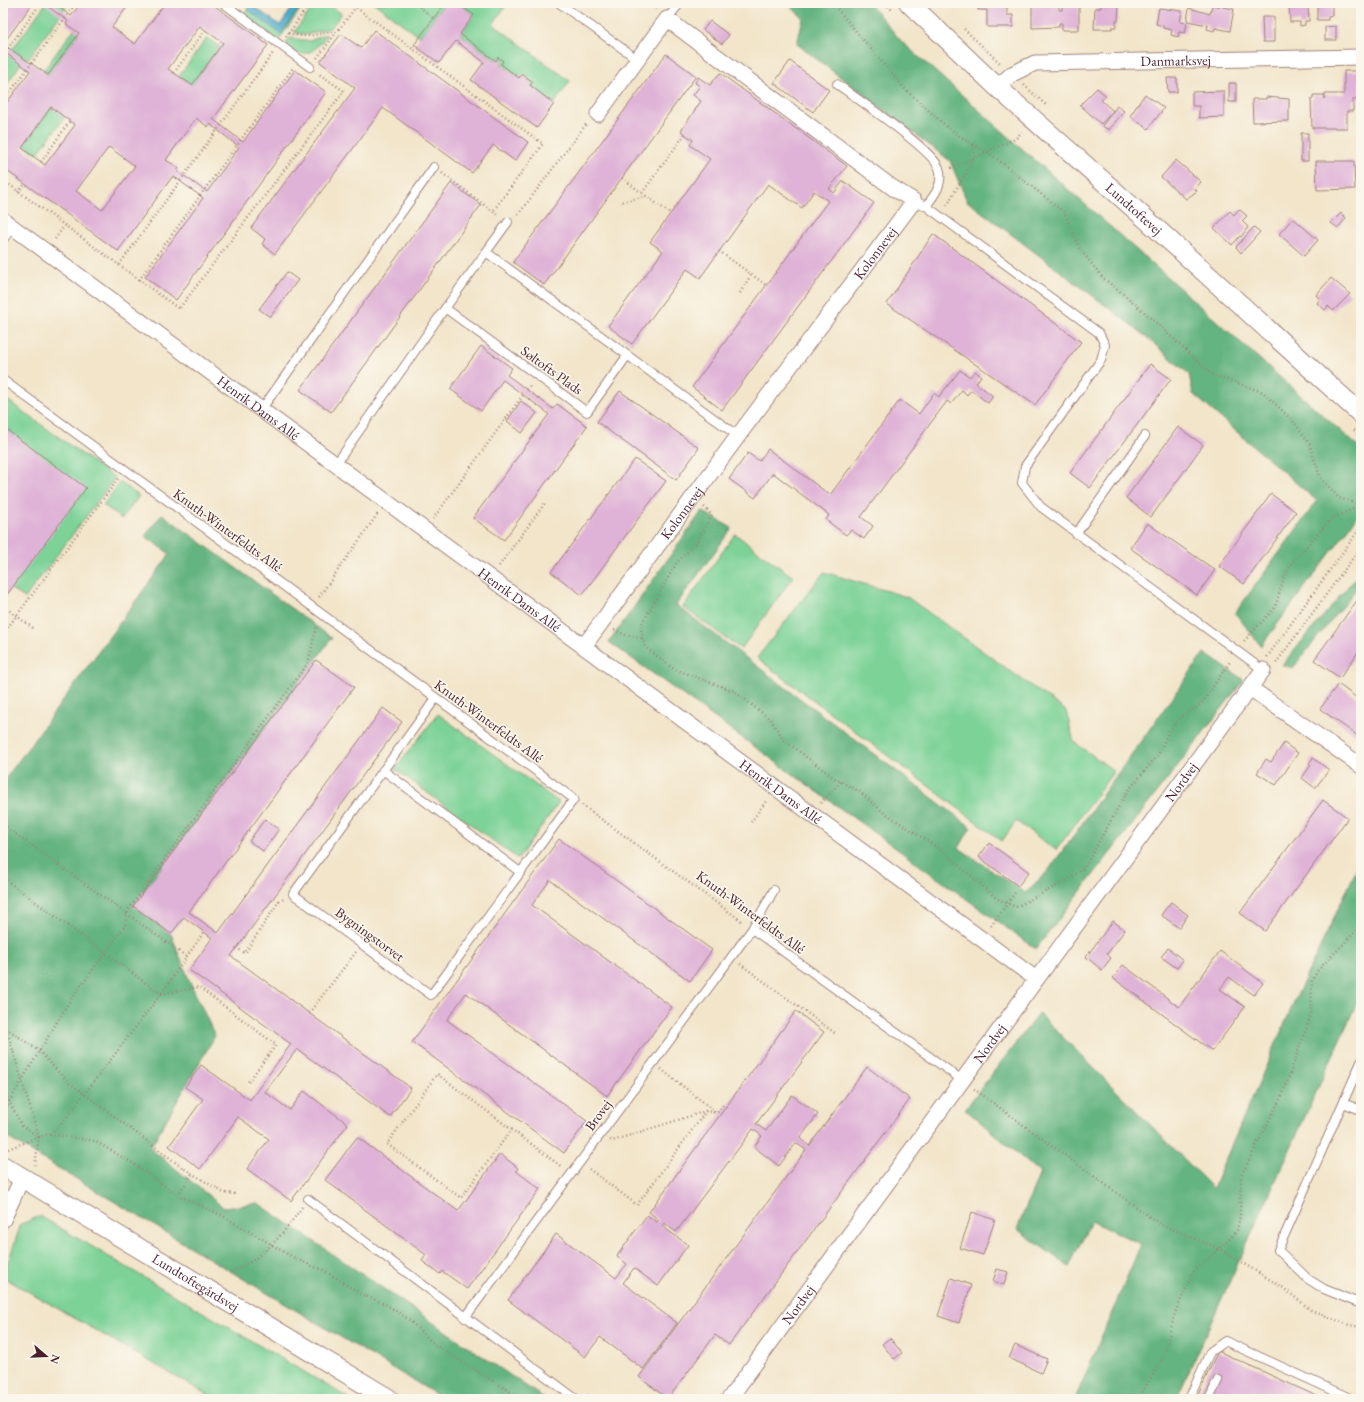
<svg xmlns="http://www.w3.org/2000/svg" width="1364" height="1402" viewBox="0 0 1364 1402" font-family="'EB Garamond',serif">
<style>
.green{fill:#7bd297;stroke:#627861}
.forest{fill:#64b480;stroke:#576a56}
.water{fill:#4aabc9;stroke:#4a657a}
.building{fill:#dfb2d7;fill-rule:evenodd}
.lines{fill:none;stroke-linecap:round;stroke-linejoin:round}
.service-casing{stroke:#9e827a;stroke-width:10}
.minor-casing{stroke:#9e827a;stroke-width:17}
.tertiary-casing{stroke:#9e827a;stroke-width:21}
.path{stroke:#9e827a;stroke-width:2.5;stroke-dasharray:1 3;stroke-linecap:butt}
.service{stroke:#fff;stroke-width:8}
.minor{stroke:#fff;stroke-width:15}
.tertiary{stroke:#fff;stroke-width:19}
.labels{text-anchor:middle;stroke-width:3.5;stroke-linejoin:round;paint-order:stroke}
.street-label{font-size:14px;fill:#4a1f2b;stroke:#fbf7ec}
</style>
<rect width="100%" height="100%" fill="#fbf7ec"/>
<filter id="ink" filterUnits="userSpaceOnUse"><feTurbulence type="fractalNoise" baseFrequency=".025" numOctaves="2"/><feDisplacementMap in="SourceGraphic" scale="8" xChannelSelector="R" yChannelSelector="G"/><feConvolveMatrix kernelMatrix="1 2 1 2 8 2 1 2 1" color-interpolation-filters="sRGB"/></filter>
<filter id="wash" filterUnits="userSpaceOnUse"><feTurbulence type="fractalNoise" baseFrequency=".012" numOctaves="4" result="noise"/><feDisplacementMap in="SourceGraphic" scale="16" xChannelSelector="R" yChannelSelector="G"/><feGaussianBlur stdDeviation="0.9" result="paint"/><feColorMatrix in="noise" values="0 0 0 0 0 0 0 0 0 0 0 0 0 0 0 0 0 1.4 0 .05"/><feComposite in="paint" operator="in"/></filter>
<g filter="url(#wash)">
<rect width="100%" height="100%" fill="#f2e5ca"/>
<path class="green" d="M46,3h23l-40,55h-4l-22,31v-27z
M302,3h3l-27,38 -35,-26 4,-6 34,24z
M316,3h11l15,11 -13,15c-13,1 -21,9 -35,3z
M374,3h71l-25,34z
M457,3h51l-15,21 77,57 -16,23 -24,-19 2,-3 -10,-8 -3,4 -18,-14 2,-3 -5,-4 -2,4 -36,-27 14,-19z
M74,29l5,4 -31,42 -5,-4z
M323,35h4c-14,19 -23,25 -43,11l6,-8 20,3z
M207,38l13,9 -28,38 -13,-9z
M51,107l14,10 -28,37 -13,-9z
M3,397l112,81 -90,120 -14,-9z
M120,482l19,14 -17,23 -19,-14z
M735,534l58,43 -52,72 -58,-42z
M824,572l83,25 159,114 8,31 40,29 -58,79 -40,-29 -14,20 -245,-183z
M438,714l121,88 -41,57 -123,-90z
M40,1216l310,183h-135l-212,-122 18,-53z"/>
<path class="forest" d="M787,3h82l33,39 459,407v63l-100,134 -26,-33 82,-112 -124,-107 -4,-20 -51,-44 -171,-129 -17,-40 -153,-117 6,-26z
M702,511l30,17 -56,77 295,222 -12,21 66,45 23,-22 156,-218 40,27 -208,269 -427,-307z
M162,514l170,124 -199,268 38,28 19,48 25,54 -65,112 74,60 34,-5 287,196h-101l-441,-264v-353l167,-228 -25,-18z
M1361,571v12l-68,85 -11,-3z
M1361,860v134l-185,405h-101l66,-155 -50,-23 -22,46 -52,-38 23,-56 -75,-64 74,-96 174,175 81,-186z"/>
<path class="water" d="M251,3h5l-2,4 26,18 15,-21 -1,-1h9l-22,31 -34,-25z"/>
<g id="blocks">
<path class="building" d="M3,3h30l-30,41z
M43,3h10l18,13 10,-13h49l-18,24 23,17 30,-41h46l57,42 -55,74 30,23 52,-72 31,22 -150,208 -31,-23 58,-79 -30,-22 -55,75 -115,-83v-60l27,-37 -27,-20v-7l45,31 31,-42 -13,-9 2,-3zM200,26l23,17 -31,42 -24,-16zM51,107l24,18 -30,40 -23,-17zM196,118l12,9 2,-3 29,23 -32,45 -30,-21 2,-3 -13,-8zM109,147l26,19 -33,44 -26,-19z
M445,3h12l17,12 -14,19 36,27 2,-4 5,4 -2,3 18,14 3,-4 11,8 -3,3 24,19 -17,24 -66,-48 13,-18 -28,-21 -17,22 -25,-18z
M978,3h29v12h6v12h-26v-17h-9z
M1032,3h27v7h3v-5h17v25h-17v-7h-3v4l-27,1z
M1101,3h18l-1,18h-2v6h-4v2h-18l1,-21h6z
M1289,3h19l1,18h-4v4l-5,1v-4h-10z
M1317,3l15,1v12l-4,1v3h-11z
M1212,5l22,4 -4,22 -15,-3 -1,3 -7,-2 1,-4 -21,-4 2,-13 21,6z
M1159,8l23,3 -2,11 7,1 -2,10 -6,-1 -1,5 -7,-2 1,-5 -9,-2v-2l-7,-2z
M1262,17h12v25h-11z
M710,21l19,14 -7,9 -19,-14z
M1336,26v14h-11v-13z
M374,30l154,112 -13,19 -22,-16 -21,28 -89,-65 -108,146 -13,-10 3,-5 -14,-11 104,-140 -35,-26 21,-28 20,14z
M666,54l30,22 -152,209 -31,-23z
M790,61l39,29 -16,22 -39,-29z
M1344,71h15l1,28 -7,1v11h-6v17h-35l-1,-29h2v-4h11l1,4v-5h19z
M720,73l127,93 -18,23 5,4 9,-12 31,22 -152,207 -30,-23 136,-186 -14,-10 -12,17 -34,-24 -68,94 -13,-9 -55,75 -24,-18 55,-75 -13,-9 60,-83 -20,-14 3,-5 -12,-9 20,-30 -8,-6 7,-9 -5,-3 3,-6 12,8z
M1167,78h10v14h-9z
M1229,83h7v19h-7z
M1097,88l9,8 -5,4 12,11 -12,13 -21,-19z
M1224,91v26l-25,1v-12h-7v-14z
M1145,94l19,14 -16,21 -18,-13z
M1266,97l23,2v22l-36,1 -1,-23h14z
M1117,106l7,5 -15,19 -7,-4z
M1301,133h7v28h-7z
M1176,160l25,22 -6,7 2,2 -11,8 -25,-22z
M1316,161h38l1,28 -38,1z
M451,183l30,22 -150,207 -31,-22z
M1239,209l8,7 -5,5 6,6 -7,10 -1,-1 -8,9 -18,-17 16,-17 4,4z
M1341,213l5,5 -8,10 -7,-5z
M1293,218l25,22 -14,16 -25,-22z
M1254,227l6,5 -19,21 -5,-6z
M933,234l148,108 -46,63 -148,-101z
M287,272l11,8 -28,37 -11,-8z
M1331,278l19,16 -17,17 -5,-5 -3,4 -8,-7 3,-4 -4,-4z
M481,346l31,22 -5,7 46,34 4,-5 30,22 -83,114 -31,-22 76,-104 -46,-34 -22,31 -31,-22z
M1150,364l21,15 -81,109 -20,-15z
M960,370l10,7 5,-6 6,5 -5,7 17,13 -5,7 -17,-13 -4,5 -5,-5 -11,14 -4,-3 -86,116 12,9 -9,13 -13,-9 -5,5 -20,-15 3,-5 -56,-42 -18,25 -26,-19 19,-26 11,8 9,-12 62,46 70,-95 19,14 15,-21 5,4z
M620,391l79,57 -23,32 -79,-58z
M521,401l16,12 -15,20 -15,-12z
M3,427l83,61 -83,112z
M1178,427l25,18 -52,72 -25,-19z
M635,459l31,22 -84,114 -31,-23z
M1271,494l25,18 -52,72 -25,-18z
M1147,523l68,47 -18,25 -67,-47z
M1361,595v53l-21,30 -26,-18z
M316,660l38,27 -165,225 29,21 165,-225 19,14 -171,234 180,132 -21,29 -93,-68 -32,43 25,18 14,-19 44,33 -57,77 -44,-32 22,-30 -31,-22 -38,52 -31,-23 34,-47 -18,-12 16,-22 49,35 41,-56 -102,-74 23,-32 -28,-21 -13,17 -38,-28z
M1338,684l23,17v31l-3,4 -38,-27z
M1284,743l14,10 -22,32 -19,-12 9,-14 5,3z
M1313,758l16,12 -14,18 -13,-10 9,-13 -2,-2z
M1323,800l25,18 -83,113 -25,-18z
M265,819l14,10 -16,22 -14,-10z
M559,839l153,111 -22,31 -140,-101 -18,25 140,102 -65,89 -141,-103 -19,27 140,101 -23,32 -152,-111z
M989,843l40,29 -11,14 -39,-29z
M1171,902l17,13 -9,13 -18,-13z
M1113,921l12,9 -18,24 4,4 -9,12 -16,-13z
M1168,948l15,12 -6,8 -16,-11z
M1220,951l43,32 -9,12 -25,-18 -9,12 25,18 -33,44 -99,-73 10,-13 56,42z
M796,1011l28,21 -68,92 10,7 26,-36 26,19 -18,24 9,8 58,-79 43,32 -181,246 -14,-10 -47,64 -29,-22 167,-227 -10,-7 -17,23 -25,-19 8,-11 -9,-7 -77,103 -12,-9 -2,3 26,19 -30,41 -24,-18 -11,15 54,40 -34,46 -43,-32 -15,20 -77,-57 48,-66 60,44 11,-14 -10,-8 30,-41 10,7 2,-2 -10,-8z
M357,1137l101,74 42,-57 18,14 -2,3 24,18 -73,100 -25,-18 -2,3 -18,-13 4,-6 -101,-75z
M972,1212l23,8 -12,35 -23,-7z
M997,1269l11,3 -4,13 -11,-4z
M951,1278l20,7 -12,38 -21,-7z
M890,1338l12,15 -8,6 -12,-15z
M1015,1345l32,14 -6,14 -32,-15z
M1218,1351l105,48h-127z"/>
</g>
</g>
<g filter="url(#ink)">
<use href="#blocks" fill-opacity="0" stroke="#9e827a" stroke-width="1"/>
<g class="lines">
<defs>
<path id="service" d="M223,3l87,64
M559,3l78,56
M667,19l13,-16
M837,84c19,14 95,65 102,84 5,15 -4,27 -13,38
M914,201l12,5 173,127 6,12 -4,15 -76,106 -3,17 19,24 222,163
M3,240l9,-13
M486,252l252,184
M445,308l142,104 40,-56
M3,380l571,419 -143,196 -138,-101 143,-196
M261,410l173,-243
M336,464l105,-150 67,-92
M1076,534l69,-98
M383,770l137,102
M752,929l210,151
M1361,1062l-83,188 30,29 16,10 37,15
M1343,1103l18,7
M308,1199l268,200
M465,1318l287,-389 22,-39
M3,1398l1,1
M1189,1399l21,-47 15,-11 127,58
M1209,1399l9,-19"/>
<g id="minor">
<path id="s1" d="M997,87l15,-13 23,-11 326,-6"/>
<path id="s2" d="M3,220l1033,759"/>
<path id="s3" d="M584,646l154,-210 176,-235 -21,-13 -226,-169 -69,95"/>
<path d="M1250,688l111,78"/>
<path d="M3,1220l19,-42"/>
<path id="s4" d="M729,1399l534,-729"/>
</g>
<g id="tertiary">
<path id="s5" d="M909,3l88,84 150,133 214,194"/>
<path id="s6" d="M3,1166l386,233"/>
</g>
</defs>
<use href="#service" class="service-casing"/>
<use href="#minor" class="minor-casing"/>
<use href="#tertiary" class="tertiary-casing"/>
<path class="path" d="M350,3l193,141 -50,67
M420,3l-1,3 15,13
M650,3l6,6
M832,3l73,86 42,38 26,18 2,12 -29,50
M885,3l8,8
M964,29l37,35
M288,33c23,7 27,-1 48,-1
M286,37l24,-34
M3,55l38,-52
M317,58l39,-51
M174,73l31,-43
M1024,85l23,21
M3,102l73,-99
M973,145l15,7 76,60 16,37 23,29 29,23 81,74 50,17 32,31 15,22 10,32 19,21 22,7
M41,162l29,-41
M951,168l64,-29 7,-7
M442,173l57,43
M622,178l20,15
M3,180l116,85 154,-212
M18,192l7,-8
M642,193l43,-59
M622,202l24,-6 25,18
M518,215l69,-92
M55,239l10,-14
M719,251l47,34
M119,265l60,44 165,-218 -25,-17
M139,280l154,-212
M740,293l11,-18
M527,390l4,-6
M1354,430l7,7
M704,507l8,8 -17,30 -18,17 -36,63 1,13 4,10 28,21 60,22 36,28 14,21 50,38 25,13 23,20 62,41 52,46 20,9 50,-26 18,-13 43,-76 31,-37 11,-24 11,-13 22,-15 29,-43
M433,519l90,-124
M499,566l46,-63
M319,597l58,-82 2,1
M3,606l30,22
M614,630l12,5 16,3
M3,634l115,-155
M1244,641l31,-33 9,-31 9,-16 39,-43 29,-12
M1267,657l94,-130
M1276,663l85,-116
M821,803l20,-22
M582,805l161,117
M751,822l16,-22
M3,825l184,132
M3,878l158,116 38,-7 77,58 -28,37
M991,926l24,-33
M236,948l9,5 34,-52 5,-2
M740,964l96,70
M309,1013l47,-61
M3,1018l36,119 -4,28
M6,1028l33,23 28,30 116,87 41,25 12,1
M661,1069l56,44 6,-8 3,2
M974,1089l187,136 57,23 64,39 29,23 38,15 12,2
M3,1090l19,36 17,11 10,-3 46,7 34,20 49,34 43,20 77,45 27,11 36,23 24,10 22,14 28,27 87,54
M3,1112l66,-110 56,-76 3,-16 180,-247 9,-38
M512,1129l-51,69 -74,-54 50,-70 125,93
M50,1134l12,-11 99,-129 43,-62
M610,1140l2,1 94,-30 11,2
M8,1149l31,-12
M589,1169l48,36 69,-94
M178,1195l14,-21
M232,1272c34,-17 49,-35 70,-65
M587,1395l7,4
M1138,1399l26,-43 11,-43 18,-41 36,-32 8,-10 3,-14 1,-40 42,-83 28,-78 1,-34 6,-11 43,-44"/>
<use href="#service" class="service"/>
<use href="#minor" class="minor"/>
<use href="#tertiary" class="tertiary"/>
</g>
</g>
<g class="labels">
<g class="street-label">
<text dy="5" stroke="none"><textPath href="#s1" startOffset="186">Danmarksvej</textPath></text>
<text dy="5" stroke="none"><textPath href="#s5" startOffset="305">Lundtoftevej</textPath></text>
<text dy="5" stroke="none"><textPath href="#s3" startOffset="489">Kolonnevej</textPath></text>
<text transform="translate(552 370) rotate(36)" y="5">Søltofts Plads</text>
<text dy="5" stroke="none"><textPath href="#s2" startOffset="317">Henrik Dams Allé</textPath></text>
<text dy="5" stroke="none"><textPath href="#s3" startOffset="165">Kolonnevej</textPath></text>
<text transform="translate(228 530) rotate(36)" y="5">Knuth-Winterfeldts Allé</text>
<text dy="5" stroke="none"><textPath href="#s2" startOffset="641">Henrik Dams Allé</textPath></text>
<text transform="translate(489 721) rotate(36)" y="5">Knuth-Winterfeldts Allé</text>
<text dy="5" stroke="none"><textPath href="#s4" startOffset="765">Nordvej</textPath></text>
<text dy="5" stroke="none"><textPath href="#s2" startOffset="965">Henrik Dams Allé</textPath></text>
<text transform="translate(751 912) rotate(36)" y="5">Knuth-Winterfeldts Allé</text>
<text transform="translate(370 934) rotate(36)" y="5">Bygningstorvet</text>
<text dy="5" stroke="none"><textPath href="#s4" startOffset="441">Nordvej</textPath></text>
<text transform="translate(598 1115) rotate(-54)" y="5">Brovej</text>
<text dy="5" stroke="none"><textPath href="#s6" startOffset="225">Lundtoftegårdsvej</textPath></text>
<text dy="5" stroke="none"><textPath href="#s4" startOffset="117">Nordvej</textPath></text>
</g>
</g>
<rect width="1364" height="1402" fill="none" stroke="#fbf7ec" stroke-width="16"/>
<g transform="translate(46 1356) rotate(109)" stroke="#fbf7ec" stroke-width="3" paint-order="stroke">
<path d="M0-3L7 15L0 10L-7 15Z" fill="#4a1f2b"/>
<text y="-6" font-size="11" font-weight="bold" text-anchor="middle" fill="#4a1f2b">N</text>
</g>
</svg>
